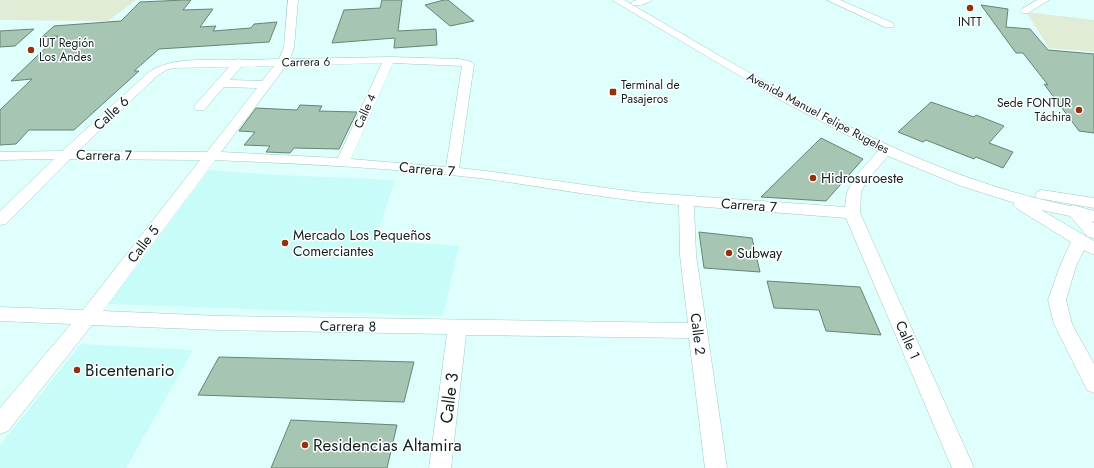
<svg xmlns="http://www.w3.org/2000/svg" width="1094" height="468" viewBox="0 0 1094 468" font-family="Jost,sans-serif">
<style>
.built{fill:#c8fcf8}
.green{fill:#e1ecd6}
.building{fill:#a6c6b3;stroke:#668473}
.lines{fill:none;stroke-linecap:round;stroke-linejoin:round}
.minor-casing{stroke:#a1c9c6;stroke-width:1}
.minor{fill:#fff;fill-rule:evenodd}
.poi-dot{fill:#97310d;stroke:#fff;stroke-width:1.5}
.labels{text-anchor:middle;stroke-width:3;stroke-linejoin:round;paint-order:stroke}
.far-poi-label{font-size:12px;fill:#10201f;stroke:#fff;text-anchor:start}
.far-street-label{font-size:12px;fill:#10201f;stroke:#fff}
.street-label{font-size:14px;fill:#10201f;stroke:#fff}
.poi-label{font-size:14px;fill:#10201f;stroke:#fff;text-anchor:start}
.near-poi-label{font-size:17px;fill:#10201f;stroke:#fff;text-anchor:start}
.near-street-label{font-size:17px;fill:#10201f;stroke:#fff}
</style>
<rect width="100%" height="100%" fill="#defffc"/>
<path class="built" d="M209,170l68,5 118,5 -20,60 84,6 -16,70 -336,-12z
M81,344l112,6 -67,118h-126v-23z"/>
<path class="green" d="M1,0h135l-28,21 -108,-1v-19z
M1026,12l68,8v32l-45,-4z"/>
<path class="building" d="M184,0h7l-8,10 30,-1 -13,18 16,-1 -3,5 38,-3 3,-4 23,-2 -8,20 -110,7 -25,22h5l-65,59h-45l-13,14 -16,1v-35l32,-31 -21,2 47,-45 -16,1 12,-11 67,-5 19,-19z
M382,0h20l-4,31 38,-2 1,16 -43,3 1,-10 -63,5 12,-33 36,-2z
M444,0h4l26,21 -24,5 -25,-21z
M981,5l27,4 -2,18 24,2 18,21 46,4v79l-15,-2 -35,-47 4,1 -25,-32h-7z
M34,29l-19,17 -15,1v-16z
M931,102l43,15 2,-2 28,11 -15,17 24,9 -10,16 -27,-11 -2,2 -48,-19 -3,2 -25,-10z
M300,105l22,1 -3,5 38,1 -18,37 -45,-1 -4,5 -24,-1 4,-6 -26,-1 11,-13 -16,-1 17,-23 41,2z
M821,138l42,21 -37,42 -65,-4z
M699,232l53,6 8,34 -56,-4z
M767,281l93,6 21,48 -55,-4 -7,-21 -45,-2z
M219,357l195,5 -10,40 -206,-7z
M291,420l106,5 -10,43h-116z"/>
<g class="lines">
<defs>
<path id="minor" d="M288,0h10l-4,47 -4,12 99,-2 71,2 12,3 2,2 -15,104 27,3 149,21 210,15 2,-15 8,-15 23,-26 -94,-49 -172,-102h12c142,82 283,173 446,206l3,-1 21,6v10h-2l2,2v15l-6,-1 -18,-21 -29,-6 53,31v14l-10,-5 -8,16 -10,34 6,24 22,40v29l-7,-3 -33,-66 -6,-24 12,-34 11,-24 -55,-34 -3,-3 2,-2 -54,-17 -73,-30 -20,23 -7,13 -1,21 114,255h-22l-106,-250 -152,-12 2,49 31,213h-22l-16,-130 -223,-3 -15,133h-22l18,-134 -228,-4 -127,-5 -84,106 -8,3v-26l71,-84 -71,-3v-14l83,3 117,-150 -130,-1 -64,65 -6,1v-14l54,-52 -54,1v-8l62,-1 87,-79c24,-16 58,-11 86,-12l4,-1 4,1 36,-1 5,-12zM382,63l-44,95 -117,-6 65,-86zM393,63l69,3 -16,101 -95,-8zM274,66l-12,15 -32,-1 11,-13zM229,67l-33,37 -2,3 2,3h8l20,-23 33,1 -50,64 -129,-1 79,-75 9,-6 8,-2zM215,160c91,4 182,8 272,19 64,9 127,21 192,26l1,50 8,68 -469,-7 -116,-5z
M637,0h15c-4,4 -14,6 -19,5l-2,-2 2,-2z
M827,0h13l53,23 1,2 -1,2h-8z
M1037,0h12l-21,13h-6l-2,-2 2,-2z
M1042,190l52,8v10l-57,-10 -2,-3 2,-3z"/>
</defs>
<use href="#minor" class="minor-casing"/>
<use href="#minor" class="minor"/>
</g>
<g class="poi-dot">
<circle cx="970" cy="8" r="4"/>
<circle cx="31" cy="50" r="4"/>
<rect x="609" y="88" width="8" height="8" rx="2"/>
<circle cx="1079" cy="110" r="4"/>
<circle cx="813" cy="178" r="4"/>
<circle cx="285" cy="243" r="4"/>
<circle cx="729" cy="253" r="4"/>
<circle cx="77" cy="370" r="4"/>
<circle cx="305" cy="445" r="4"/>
</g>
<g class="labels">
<g class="far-poi-label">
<text x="970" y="26" text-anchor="middle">INTT</text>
<text x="39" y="47">IUT Región<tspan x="39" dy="14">Los Andes</tspan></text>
<text x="621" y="89">Terminal de<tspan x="621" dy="14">Pasajeros</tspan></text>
<text x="1071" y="107" text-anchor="end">Sede FONTUR<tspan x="1071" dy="14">Táchira</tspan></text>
</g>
<g class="far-street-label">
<text transform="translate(306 62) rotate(-1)" y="4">Carrera 6</text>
<text transform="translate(365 111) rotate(-66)" y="4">Calle 4</text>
<text transform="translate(818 113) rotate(28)" y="4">Avenida Manuel Felipe Rugeles</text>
</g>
<g class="street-label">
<text transform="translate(111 113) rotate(-43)" y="5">Calle 6</text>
<text transform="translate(104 155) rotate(1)" y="5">Carrera 7</text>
<text transform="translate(427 169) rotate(5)" y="5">Carrera 7</text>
<text transform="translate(749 205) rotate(4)" y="5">Carrera 7</text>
<text transform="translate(143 244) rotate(-53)" y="5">Calle 5</text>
<text transform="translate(348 326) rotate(1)" y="5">Carrera 8</text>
<text transform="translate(698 334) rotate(83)" y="5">Calle 2</text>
<text transform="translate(908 340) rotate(66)" y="5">Calle 1</text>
</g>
<g class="poi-label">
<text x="821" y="183">Hidrosuroeste</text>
<text x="293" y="240">Mercado Los Pequeños<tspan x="293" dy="16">Comerciantes</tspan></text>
<text x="737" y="258">Subway</text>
</g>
<g class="near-poi-label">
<text x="85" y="376">Bicentenario</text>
<text x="313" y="451">Residencias Altamira</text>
</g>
<g class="near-street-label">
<text transform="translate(449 398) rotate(-83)" y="6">Calle 3</text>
</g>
</g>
</svg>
